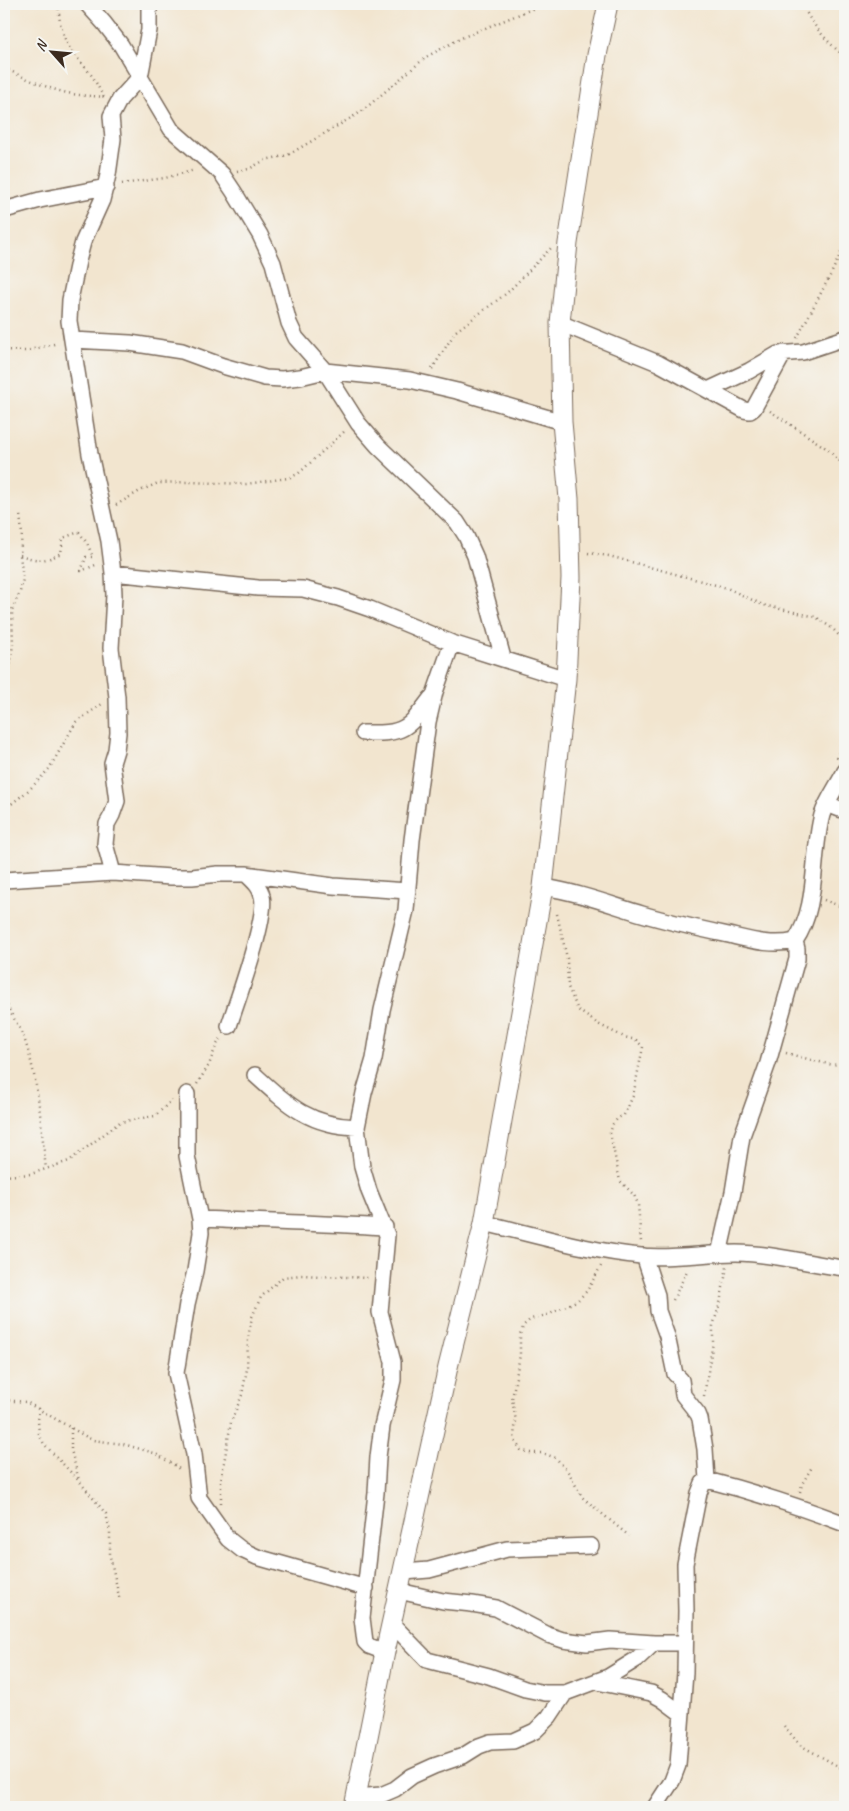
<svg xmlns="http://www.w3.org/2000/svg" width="849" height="1811" viewBox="0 0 849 1811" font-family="Caveat,sans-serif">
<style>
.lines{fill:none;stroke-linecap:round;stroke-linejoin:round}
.minor-casing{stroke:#7b6b5c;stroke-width:18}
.tertiary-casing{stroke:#7b6b5c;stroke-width:21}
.path{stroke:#7b6b5c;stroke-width:2.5;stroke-dasharray:1 4;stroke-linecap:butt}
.minor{stroke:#fff;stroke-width:15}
.tertiary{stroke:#fff;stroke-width:19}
</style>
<rect width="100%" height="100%" fill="#f6f6f2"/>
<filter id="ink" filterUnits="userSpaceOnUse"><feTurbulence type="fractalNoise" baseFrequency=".02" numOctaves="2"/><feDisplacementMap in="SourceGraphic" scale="10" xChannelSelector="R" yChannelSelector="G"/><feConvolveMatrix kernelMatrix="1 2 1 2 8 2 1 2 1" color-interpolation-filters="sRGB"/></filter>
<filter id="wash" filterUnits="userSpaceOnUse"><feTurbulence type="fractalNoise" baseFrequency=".0096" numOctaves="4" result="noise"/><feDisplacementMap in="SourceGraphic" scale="20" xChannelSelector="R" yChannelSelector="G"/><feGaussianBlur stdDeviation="1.12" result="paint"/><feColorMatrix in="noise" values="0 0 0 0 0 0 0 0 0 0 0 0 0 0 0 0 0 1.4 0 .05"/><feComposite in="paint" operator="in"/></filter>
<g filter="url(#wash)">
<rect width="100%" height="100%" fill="#f2e5cf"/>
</g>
<g filter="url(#ink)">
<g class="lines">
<defs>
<path id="minor" d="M87,4l17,19 17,22 50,84 51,45 12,18 26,43 13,28 16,60 7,15 29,33 33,52 20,23 79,76 9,14 9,20 28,102
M8,209l32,-9 66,-13
M560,323l98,40 86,47 6,1 4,-3 30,-55
M72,340l58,3 52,8 41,15 42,12 17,1 18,-2 25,-6 85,9 47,11 105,31
M708,390l41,-19 29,-17 25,-2 42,-14
M113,573l145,15 45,1 35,9 32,11 82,34 114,36
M363,733c41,1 44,-3 68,-35
M827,804l18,7
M113,873l-8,-29 2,-20 5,-9 5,-14 -5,-38 4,-13 2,-17 -1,-36 -6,-49 3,-53 -1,-22 -4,-32 -19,-87 -21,-133 1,-21 8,-39 5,-19 19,-42 6,-25 5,-36 -2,-23 9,-17 20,-22 9,-47v-26
M4,880l109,-7 58,4h21l26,-3h28l87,12 75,5
M543,887c34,5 66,17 99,27 27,8 54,14 82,20 23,5 47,13 71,7 24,-35 16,-85 27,-126 5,-15 16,-30 23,-44
M229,1026c8,-25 39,-109 33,-130 -2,-10 -9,-15 -16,-22
M255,1075c33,30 55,51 102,52
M187,1094v62l13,63 1,14 -6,38 -8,33 -11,69 18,81 5,44 29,41 14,11 15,7 109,31
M200,1219c62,3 124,4 185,8
M484,1223c52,12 104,28 157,33 31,3 64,-3 95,-3 37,0 73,11 109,15
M719,1254l14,-62 9,-56 26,-73 29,-104v-10l-2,-8
M644,1256l13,39 1,16 9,25 8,38 6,6 2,15 15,19 2,5 5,30 2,31
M404,1572l25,-2 78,-21 84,-3
M399,1591l44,10 29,3 24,4 52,27 15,5 24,3 23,-3 44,3h31
M392,1624l35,36 62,16 36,13 20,4h20l43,-16 29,-18 17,-16
M385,1652l-16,-6 -4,-4 -3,-24 14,-125 2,-36 4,-31 11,-46v-18l-13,-50 7,-77 -18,-44 -7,-24 -5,-40 7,-34 10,-34 8,-49 24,-100 6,-70 16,-118 7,-30 17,-49
M597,1682l54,11 11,6 20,15
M356,1797l25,-2 14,-6 17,-13 22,-10 29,-10 16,-10 11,-4 23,-1 22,-10 14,-14 16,-24
M655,1807l17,-26 6,-16 7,-92 1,-62 -1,-47 14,-71 4,-10 4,-3c47,12 93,27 138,44"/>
<path id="tertiary" d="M354,1807l31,-155 63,-285 36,-144 59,-336 23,-208 5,-101 -2,-79 -7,-77 -2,-99 8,-80 29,-188 11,-51"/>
</defs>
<use href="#minor" class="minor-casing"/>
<use href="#tertiary" class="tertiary-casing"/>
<path class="path" d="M58,4l2,19 5,16 5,10 23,28 11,21
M803,4c5,18 28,41 42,53
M4,68c23,11 50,24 75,27 8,1 17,1 25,2
M237,171l12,-2 16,-9 23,-5 73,-43 65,-55 35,-19 83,-34
M122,184l43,-6 30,-8
M797,338l34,-64 14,-30
M4,350l22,1 32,-8
M432,369l24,-38 51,-38 44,-45
M770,411l56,37 19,18
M116,505l24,-14 18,-8 30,-1 58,2 42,-6 10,-4 48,-44
M588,553l21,3 118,32 36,17 53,12 17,12 12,13
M20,555c18,6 25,7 41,-2l2,-15 16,-6 8,11 6,14h-7l-5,14 17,-7
M837,758l8,-22
M4,764l3,-73 6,-47 -1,-34 8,-18 3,-13 -3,-24 2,-21 -2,-20
M4,810l26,-21 19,-20 27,-47 26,-18
M824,900l21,8
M557,914l10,44 1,29 10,23 20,14 26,13 12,3 7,7 -10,49 -9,19 -6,3 -5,6 -3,9 10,48 14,14 4,9 3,38
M4,996c4,17 16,29 21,45 14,41 16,86 21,128
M786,1053l29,8 18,4 12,-3
M197,1084l12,-19 7,-19 5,-8
M4,1176l27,-2 38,-13 51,-39 35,-6 17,-16
M601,1266l-14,25 -9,9 -28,14 -19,5 -7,6 -4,9v21l-8,44 4,22 -2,14 1,6 6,9 9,3h12l14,5 13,15 13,24 47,39
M673,1300l14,-29
M704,1396l9,-54v-16l7,-23 7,-36
M4,1400l22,2 66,38 31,4 31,9 22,13 4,4
M39,1408l-1,13 1,13 5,10 36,38 26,32 4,17v25l10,45
M71,1428v22l8,30
M800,1492l2,-8 10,-17
M221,1503v-23l10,-58 11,-27 5,-26 1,-32 4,-20 9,-20 22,-20 18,-2 67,3
M784,1726l16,19 45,25"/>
<use href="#minor" class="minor"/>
<use href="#tertiary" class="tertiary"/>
</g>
</g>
<rect width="849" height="1811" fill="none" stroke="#f6f6f2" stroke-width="20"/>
<g transform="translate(52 52) rotate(297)" stroke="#f6f6f2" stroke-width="4" paint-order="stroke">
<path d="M0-4L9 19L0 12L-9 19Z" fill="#3b2a1e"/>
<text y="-8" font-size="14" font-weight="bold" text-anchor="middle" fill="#3b2a1e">N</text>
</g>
</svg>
